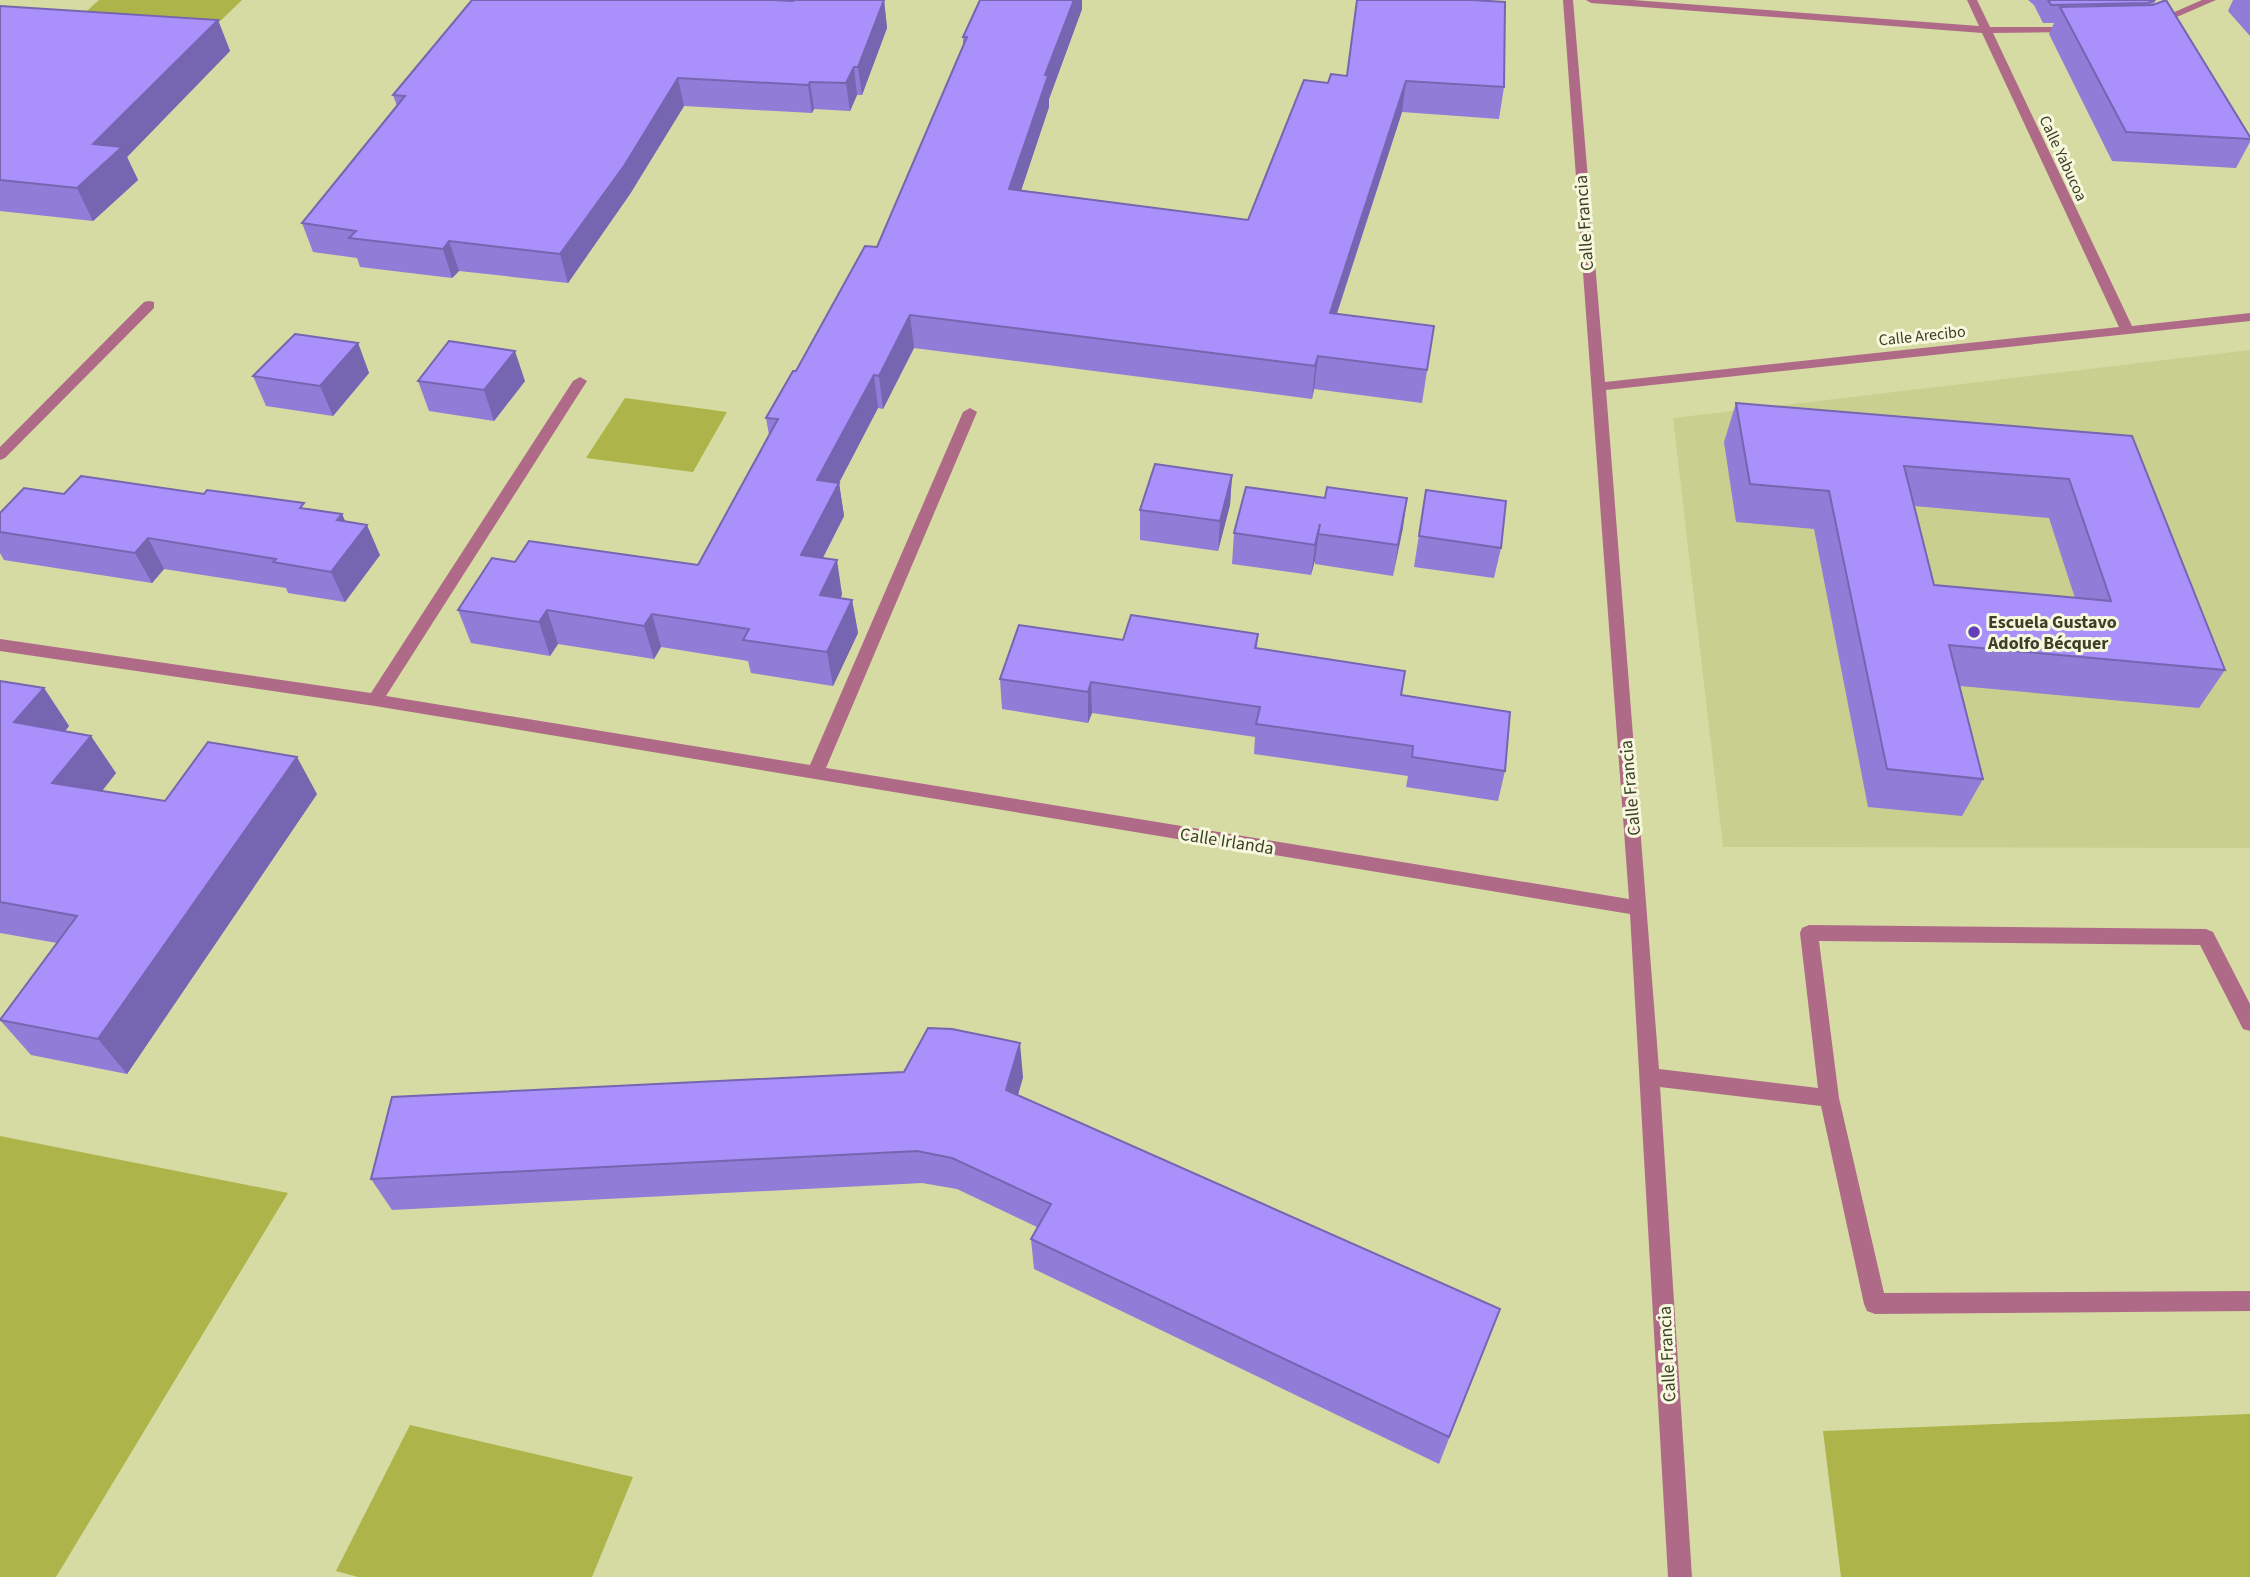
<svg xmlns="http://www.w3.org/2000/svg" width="2250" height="1577" viewBox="0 0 2250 1577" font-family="'Source Sans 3',sans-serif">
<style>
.built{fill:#c9cf8f}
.green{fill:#adb449}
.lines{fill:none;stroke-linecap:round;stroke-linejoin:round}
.minor{fill:#af6a88;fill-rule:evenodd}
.wall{fill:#917cd8;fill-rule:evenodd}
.shaded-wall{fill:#7665b0}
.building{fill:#a990fb;stroke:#7665b0;stroke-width:2;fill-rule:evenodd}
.poi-dot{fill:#633eb6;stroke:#f6f9dd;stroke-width:2.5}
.labels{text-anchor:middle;stroke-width:6;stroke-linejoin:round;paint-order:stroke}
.far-street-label{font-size:16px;fill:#3d3f28;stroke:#f6f9dd}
.street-label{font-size:18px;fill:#3d3f28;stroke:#f6f9dd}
.poi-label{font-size:18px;font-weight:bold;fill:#3d3f28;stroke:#f6f9dd;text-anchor:start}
</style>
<rect width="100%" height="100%" fill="#d5dba3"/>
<path class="built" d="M2250,350v498l-527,-1 -50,-429z"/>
<path class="green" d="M99,0h143l-26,25 -137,-7z
M625,398l102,14 -34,60 -107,-14z
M0,1136l288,57 -232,384h-56z
M2250,1414v163h-409l-18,-146z
M410,1425l223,52 -41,100h-234l-22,-6z"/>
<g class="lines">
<path class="minor" d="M1563,0h10l32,382 514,-55 -137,-294 -391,-30 -5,-3h47l346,26 -12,-26h10l13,27h87l1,2 -5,3 -80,1 139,293 118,-13v8l-644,69 53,679 159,19 -18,-155 2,-5 7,-3 397,4 7,3 37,72v27l-7,-2 -43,-84 -381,-4 20,157 45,195 366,-2v20l-375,3 -8,-3 -3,-7 -43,-198 -161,-19 32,490h-24l-38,-663 -1255,-208 -375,-55v-12l371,54 202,-312 7,-4 7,4 -201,315 424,69 153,-353 7,-4 7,4 -151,356 803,131z
M2202,0h14l-60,26 -9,-2z
M149,301l5,1v6l-149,150 -5,2v-13l144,-145z"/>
</g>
<path class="wall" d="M884,0l3,28 -25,67h-5l-7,16 -36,-2 -2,4 -128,-7 -54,88 -62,89 -109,-12 -7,7 -92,-11 -3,-9 -44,-6 -11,-29 95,-117 -4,-11 400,-94z
M980,0h102v9l-33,90v8l-28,83 227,30 80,-137 19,-7 157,11 -5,32 -97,-7 -65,202 97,12 -12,77 -108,-14 -2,10 -398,-51 -31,61 -5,-1 -39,75 5,33 -21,42 19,36 -1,4 11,2 6,33 -25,53 -82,-13 -3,-12 -87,-14 -7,12 -96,-15 -8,12 -79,-13 -13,-33 57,-48 183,3 71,-130 -3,-17 111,-171 86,-201v-9z
M2028,0h128l-3,5 97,132v5l-14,26 -124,-7 -63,-127 5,-11h-11l-9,-18z
M2233,0h17v36l-22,-25z
M0,6l218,14 12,31 -103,106 11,23 -45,41 -93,-10z
M358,343l11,30 -36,43 -67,-10 -13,-30z
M418,381h107l-31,40 -65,-10z
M1736,403l396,33 93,234 -26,38 -239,-22 23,93 -21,37 -94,-9 -54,-278 -78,-7 -12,-80zM1914,506l135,12 26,80 -141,-13z
M1232,475l-2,30 -12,46 -78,-11v-30z
M1426,490l75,58 -7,30 -80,-11z
M64,494l242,14 36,6 3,7 35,34 -35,47 -57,-9 -2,-5 -122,-19 -12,14 -148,-23 -4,-7v-40z
M1325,498h82l-14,78 -78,-12v-4l-4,15 -79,-11 2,-31z
M1258,634l-1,14 144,47 104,76 -7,30 -92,-14 2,-11 -154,-22 1,-17 -163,-24 -4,10 -86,-14 -2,-30 123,-39z
M0,681l44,7 25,38 -4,5 51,42 -14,18 63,10 152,-7 -190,280 -96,-19 -31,-35 57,-77 -57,-10z
M1023,1077l-5,18 482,214 -61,155 -405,-195 -3,-30 6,-12 -80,-38 -35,-6 -530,27 -21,-31z"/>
<path class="shaded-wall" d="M884,0l3,28 -25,67 -4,-28z
M1074,0h8v9l-33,90v8l-38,114 -2,-32 36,-114z
M218,20l12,31 -103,106 11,23 -45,41 -16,-33 16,-44z
M854,67l3,28 -7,16 -4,-28z
M678,78l6,28 -54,88 -62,89 -8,-29z
M1406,81l-4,31 -76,234 4,-33z
M810,82l4,27 -2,4 -4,-28z
M449,241l10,30 -7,7 -9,-29z
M910,315l4,33 -31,61 -4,-33z
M358,343l11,30 -36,43 -13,-30z
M515,351l10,30 -31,40 -10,-31z
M1318,356l-4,33 -2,10 3,-33z
M874,375l4,33 -55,105 -6,-33z
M1232,475l-2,30 -12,46 2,-30z
M839,483l5,33 -37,72 -6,-33z
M1407,498l-4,30 -10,48 5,-31z
M342,514l12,28 13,-17 13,30 -35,47 -14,-30 6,-52z
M1320,524l-5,36 -4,15 4,-30z
M148,538l16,31 -12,14 -17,-30z
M837,560l5,34 -16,34 -6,-33z
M852,600l6,33 -25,53 -6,-34z
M547,610l11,34 -8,12 -11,-34z
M652,614l9,33 -7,12 -10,-33z
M1091,682l1,31 -4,10v-31z
M44,688l25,38 -28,34 -27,-38z
M91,736l25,37 -37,47 -27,-37z
M297,757l20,37 -190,280 -29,-35z
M1020,1043l3,34 -13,46 -4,-33z"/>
<path class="building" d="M472,0h301l20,1v-1h91l-26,67h-4l-8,16 -36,-1 -2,3 -130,-7 -54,88 -64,88 -111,-13 -6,8 -94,-11 7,-7 -54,-8 103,-127 -12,-1z
M980,0h94l-29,75 3,1 -39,113 239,31 56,-140 24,3 3,-9 16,2 10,-76h115l33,2 -1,85 -98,-6 -76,232 104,13 -7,44 -109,-14 -3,10 -405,-51 -31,61 -5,-1 -57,105 22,3 -38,72 36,5 -17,35 32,5 -25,52 -84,-12 6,-11 -97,-15 -8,12 -97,-16 -8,12 -81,-12 34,-52 23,4 14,-21 169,24 80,-146 -12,-1 27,-47h3l69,-125 12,1 90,-210h-4z
M2048,0h107l-7,3 -97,2z
M2166,0l84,137v2l-124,-7 -66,-125 93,-2z
M0,6l218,14 -125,124 29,3 -45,41 -77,-8z
M295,334l63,9 -38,43 -67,-10z
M449,341l66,10 -31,39 -66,-9z
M1736,403l396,33 93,234 -276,-25 34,134 -96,-10 -58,-278 -79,-7zM1904,466l165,13 42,122 -177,-16z
M1155,464l77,11 -12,46 -80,-11z
M81,476l123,18 3,-4 97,13 -4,5 42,6 -5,6 30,5 -36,47 -58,-10 3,-3 -128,-21 -13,15 -135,-21v-19l24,-25 40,6z
M1246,487l79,11 2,-11 80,11 -9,47 -80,-11 2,-10 -5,21 -81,-12z
M1426,490l80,11 -5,47 -82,-12z
M1131,615l127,19 -3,14 150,23 -4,24 109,17 -5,59 -93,-14 1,-11 -157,-22 4,-17 -169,-25 -3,10 -88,-13 19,-54 104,15z
M0,681l44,7 -30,34 77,14 -39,47 113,18 43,-59 89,15 -199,282 -98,-19 77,-104 -77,-14z
M928,1028l24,1 68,14 -14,47 494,219 -51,128 -418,-198 20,-35 -99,-46 -35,-7 -546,28 21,-82 512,-25z"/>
<circle class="poi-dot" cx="1974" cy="632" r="7"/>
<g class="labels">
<g class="far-street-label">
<text transform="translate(2064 158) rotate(65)" y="6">Calle Yabucoa</text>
<text transform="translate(1922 335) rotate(-6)" y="6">Calle Arecibo</text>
</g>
<g class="street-label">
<text transform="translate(1584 223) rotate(-94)" y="6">Calle Francia</text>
<text transform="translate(1630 788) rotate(-95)" y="6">Calle Francia</text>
<text transform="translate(1227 841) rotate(9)" y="6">Calle Irlanda</text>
<text transform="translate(1667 1354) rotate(-93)" y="6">Calle Francia</text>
</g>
<g class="poi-label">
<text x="1988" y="628">Escuela Gustavo<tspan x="1988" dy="21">Adolfo Bécquer</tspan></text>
</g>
</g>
</svg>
